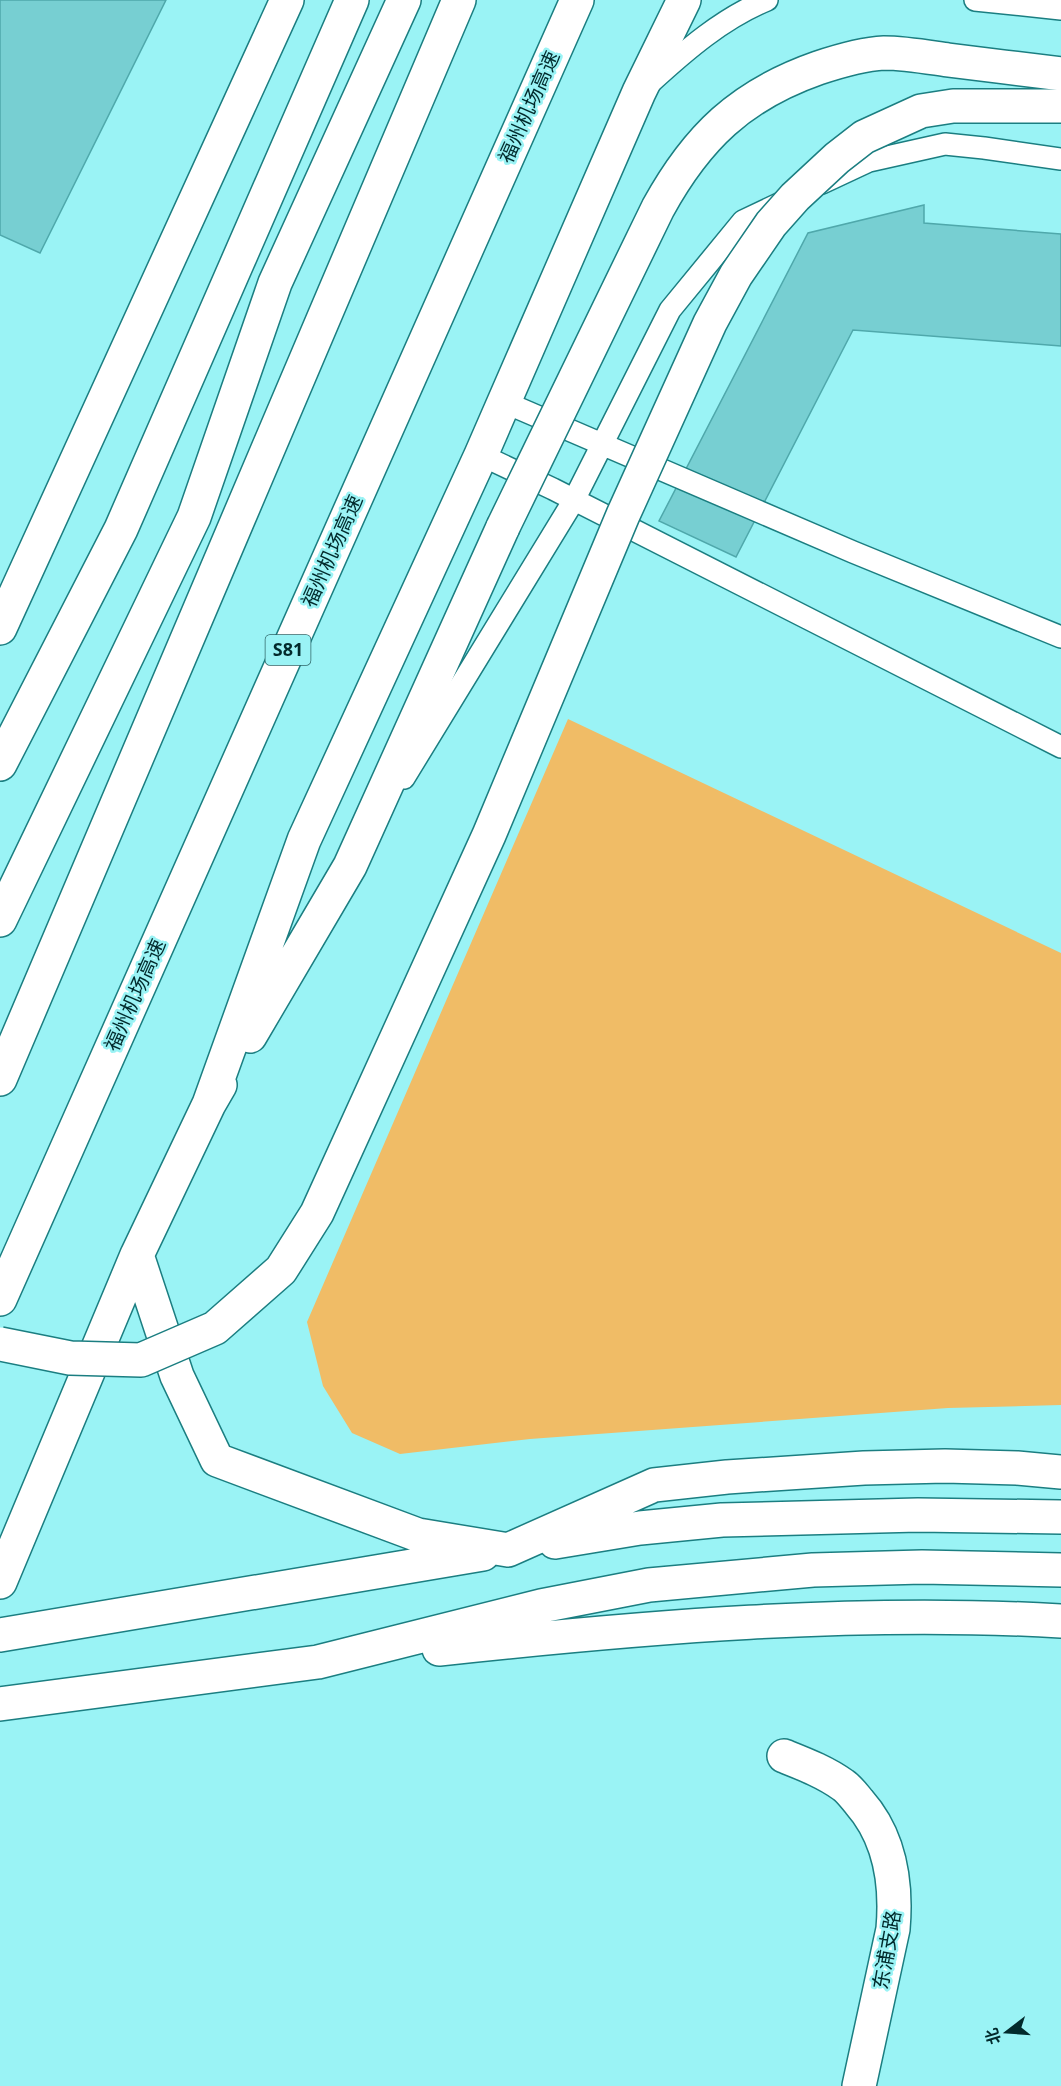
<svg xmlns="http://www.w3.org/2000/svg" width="1061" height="2086" viewBox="0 0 1061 2086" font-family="'Noto Sans','Noto Sans SC',sans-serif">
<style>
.green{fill:#f0bc66}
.building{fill:#77cfd2;stroke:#4fa8ab;stroke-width:1.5}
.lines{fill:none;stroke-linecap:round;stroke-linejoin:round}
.service-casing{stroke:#1b7e81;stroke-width:24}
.tertiary-casing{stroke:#1b7e81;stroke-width:36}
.secondary-casing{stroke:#1b7e81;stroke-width:36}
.motorway-casing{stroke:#1b7e81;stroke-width:36}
.service{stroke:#fff;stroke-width:21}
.tertiary{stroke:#fff;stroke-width:33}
.secondary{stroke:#fff;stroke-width:33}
.motorway{stroke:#fff;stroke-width:33}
.secondary-bridge-casing{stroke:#1b7e81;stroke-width:36;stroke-linecap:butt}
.motorway-bridge-casing{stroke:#1b7e81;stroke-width:36;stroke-linecap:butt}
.secondary-bridge{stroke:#fff;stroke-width:33}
.motorway-bridge{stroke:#fff;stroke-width:33}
.labels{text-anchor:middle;stroke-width:5;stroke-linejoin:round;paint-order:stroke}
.shield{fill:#9af3f5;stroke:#306668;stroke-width:1.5}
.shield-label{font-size:18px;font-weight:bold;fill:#022a2c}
.street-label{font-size:20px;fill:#022a2c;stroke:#9af3f5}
</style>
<rect width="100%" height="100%" fill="#9af3f5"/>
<path class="green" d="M568,719l493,234v452l-113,3 -418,31 -130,15 -48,-21 -29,-47 -16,-64z"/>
<path class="building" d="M0,0h166l-126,253 -40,-18z
M924,205v18l137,11v112l-208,-16 -117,227 -77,-36 149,-288z"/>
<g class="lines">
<defs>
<path id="service" d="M975,0l86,9
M651,82c35,-32 72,-64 116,-82
M822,183l47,-22 76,-17 39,4 77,11
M504,402l349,150 208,85
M481,455l72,34 508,258
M404,778l170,-278 96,-190 73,-89 40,-19"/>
<path id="tertiary" d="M784,1756c20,8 41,16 59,29 6,4 11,11 16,17 31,35 38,81 34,127l-34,157"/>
<path id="secondary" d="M0,628l287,-628
M250,1036l100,-170 153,-339
M209,1104l95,-264 177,-385 158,-363 45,-92
M137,1255l40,121 40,84 201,75 90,15 146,-65 73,-8 137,-9 81,-2 72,2 44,4
M555,1542l85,-14 82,-8 196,-5 143,2
M0,1582l137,-327 72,-151 11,-19
M0,1635l483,-81
M439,1649c204,-22 417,-40 622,-28
M0,1704l318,-42 223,-56 108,-21 164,-15 109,-3 139,3"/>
<path id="motorway" d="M0,764l121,-235 231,-529
M0,920l194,-403 81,-234 129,-283
M0,1079l459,-1079
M0,1299l577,-1299"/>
</defs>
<use href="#service" class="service-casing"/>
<use href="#tertiary" class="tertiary-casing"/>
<use href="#secondary" class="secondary-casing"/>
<use href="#motorway" class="motorway-casing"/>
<use href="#service" class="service"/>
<use href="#tertiary" class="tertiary"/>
<use href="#secondary" class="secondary"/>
<use href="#motorway" class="motorway"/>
<defs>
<path id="secondary-bridge" d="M503,527l155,-319c39,-71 83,-113 160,-140 21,-7 44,-14 66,-15 21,0 43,4 64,7 38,5 75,9 113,14"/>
<path id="motorway-bridge" d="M0,1344l70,14 71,2 74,-32 66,-58 36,-57 172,-378 134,-320 87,-192 26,-48 35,-51 24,-27 42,-39 27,-21 57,-26 32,-5h108"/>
</defs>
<use href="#secondary-bridge" class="secondary-bridge-casing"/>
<use href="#motorway-bridge" class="motorway-bridge-casing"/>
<use href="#secondary-bridge" class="secondary-bridge"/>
<use href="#motorway-bridge" class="motorway-bridge"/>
</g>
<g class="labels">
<rect class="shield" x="265.5" y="635" width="45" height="30" rx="4.5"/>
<g class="shield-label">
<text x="288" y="656">S81</text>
</g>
<g class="street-label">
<text transform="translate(529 107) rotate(-66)" y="7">福州机场高速</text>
<text transform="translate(332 551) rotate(-66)" y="7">福州机场高速</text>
<text transform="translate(135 995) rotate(-66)" y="7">福州机场高速</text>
<text transform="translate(887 1950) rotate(-80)" y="7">东浦支路</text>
</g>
</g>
<g transform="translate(1007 2032) rotate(253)" stroke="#9af3f5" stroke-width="4.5" paint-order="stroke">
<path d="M0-4.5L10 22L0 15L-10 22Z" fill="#022a2c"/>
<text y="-9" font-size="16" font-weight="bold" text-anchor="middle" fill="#022a2c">北</text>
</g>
</svg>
